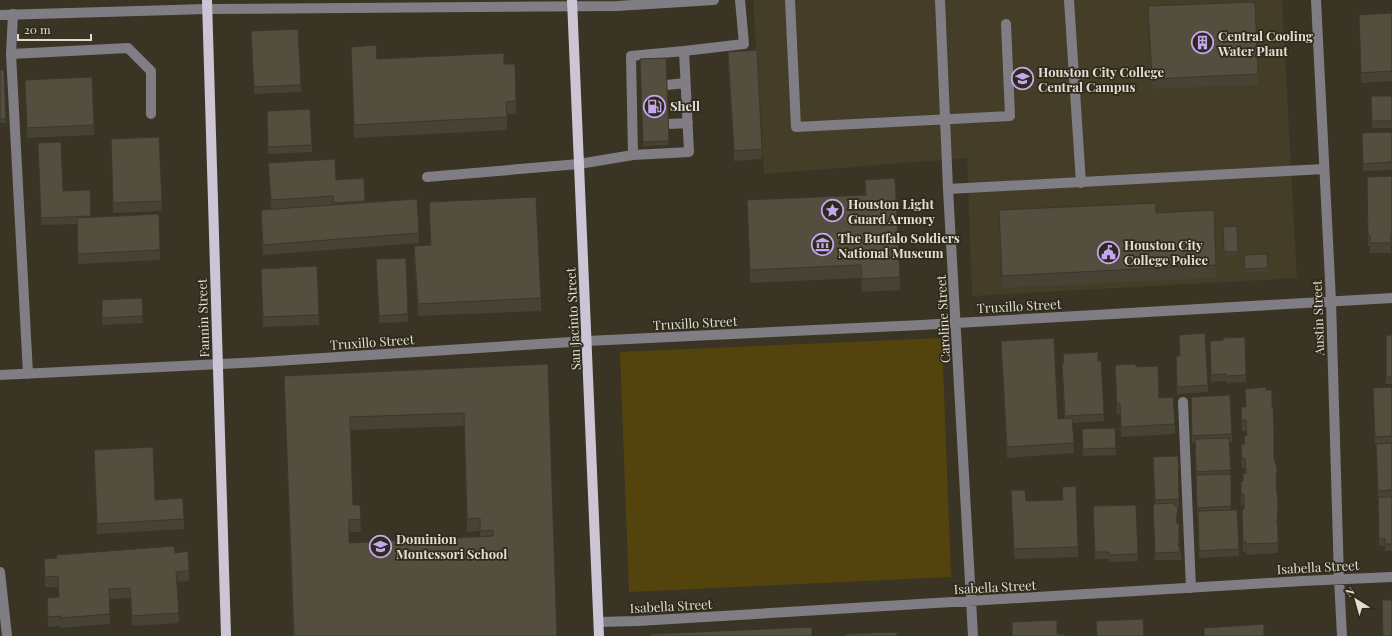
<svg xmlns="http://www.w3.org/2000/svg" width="1392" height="636" viewBox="0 0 1392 636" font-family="'Playfair Display',serif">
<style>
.built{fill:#443d27}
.green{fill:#53440e}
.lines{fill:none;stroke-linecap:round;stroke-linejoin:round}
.minor{stroke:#807d84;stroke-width:10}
.major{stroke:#cbc5d5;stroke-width:10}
.wall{fill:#474334;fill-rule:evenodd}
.shaded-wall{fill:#3a372b}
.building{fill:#534e3d;stroke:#3a372b;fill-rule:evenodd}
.labels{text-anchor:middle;stroke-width:3.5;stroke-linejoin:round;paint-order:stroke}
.poi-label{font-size:13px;font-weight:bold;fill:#e0ddd4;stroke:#2f2a1a;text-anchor:start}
.street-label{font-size:13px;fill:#e0ddd4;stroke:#2f2a1a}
</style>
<rect width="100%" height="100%" fill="#393424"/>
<path class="built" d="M753,0h529l15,278 -325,18 -5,-138 -203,16z"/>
<path class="green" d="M942,338l9,239 -322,15 -9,-240z"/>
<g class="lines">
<path class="minor" d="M790,0l6,127 214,-11 -4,-92
M940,0l8,189 25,447
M1069,0l12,183
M1316,0l15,301 8,278 3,57
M13,14l-2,40 17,320
M0,15l207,-6 410,-3 97,-6
M11,54l117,-6 23,23v43
M667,85l18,-2
M668,124l20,-1
M633,155l-2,-99 53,-5
M427,177l152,-13 54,-9 56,-3 -5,-101 60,-7 -4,-44
M948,189l376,-20
M0,375l260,-13 327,-21 334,-16 471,-27
M1183,402l8,186
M0,572l7,64
M599,622l39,-1 664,-40 90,-4"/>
<path class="major" d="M207,0l19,636
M572,0l27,636"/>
</g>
<path class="wall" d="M1148,6l110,68v11l-106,4 -4,-72z
M1392,13v68l-31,2 -2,-68z
M251,31l50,54v7l-47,2z
M351,47l26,12 127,5 12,37v13h-9v16l-153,8z
M728,52l34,97v10l-28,2 -6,-99z
M666,58l3,87 -26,1 -3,-87z
M0,70h4l2,53h-6z
M25,80l69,45v10l-67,3z
M1371,96h21v32h-20z
M267,111l45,34v7l-44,2z
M1392,132v38l-29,1 -1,-38z
M111,139l51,62v10l-49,2z
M38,143l25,48 27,-1 1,27 69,33v10l-82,4 -1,-40 -36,1z
M268,163l68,17 28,-2 1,25 54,30v10l-156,12 -2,-35v-10h10z
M1392,176v68h-1v9h-21v-7h-2l-1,-59z
M865,180l35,97v13l-38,2 -1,-14 -111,5 -3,-83 118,-5z
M429,202l112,96v13l-123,5 -4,-57v-13l16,-1z
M999,210l157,3 60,52v13l-214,10z
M1237,226l1,29 -14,1 -1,-29z
M1267,254l1,18 -23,1 -1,-18z
M376,266l32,48v8l-29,1z
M261,269l58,46v10l-56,2z
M142,298l1,25 -41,2v-25z
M1179,335l29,50v7l-31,2 -1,-38h3z
M1386,335h6v49h-6z
M1001,341l57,78h6l-2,-49v-7h1v-9l41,60v7l-32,2 2,30 -67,5 -6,-107z
M1210,341l36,34v7l-20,1v-2l-15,1z
M548,364l9,272h-264l-9,-260zM464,426l3,106 13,-1v5l-131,7v-11h12l-1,-27h-7l-3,-75z
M1115,365l21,2 23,31 16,26v10l-54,3 -1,-23h-3z
M1392,387v56l-17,1 -2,-56z
M1266,390l6,17 2,18v34l3,19 -1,8 2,28 -1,11h1v28l-32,2v-3h-3l-1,-43h2v-4h-3v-24h2l2,-8v-5h-3l-1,-24h3v-8h3l-1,-5h-4l-1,-24h4z
M1191,404l41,30v8h-3l2,68 8,39v7l-40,2 -1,-43h-1l-2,-72h-3z
M1115,428l1,27 -33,1 -1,-27z
M1392,443v108h-7v-5h-6l-1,-48 -2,-54z
M94,450l61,50 29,19v10l-87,5z
M1153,457l26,42v7h-1v7l-1,10h2v25l2,4v8h-26l-2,-49v-7h2z
M1062,487l16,60v10l-64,2 -3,-69 15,11 37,-1z
M1136,505l2,56 -29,1v-3h-14l-2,-46z
M175,553l14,18v10l-12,1 2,41 -47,3 -2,-28 -21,1 1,25 -50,4v-2l-12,1 -1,-29 12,-1 -1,-10h-13l-1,-28 12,-1v-3z"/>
<path class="shaded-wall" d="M1178,506v7l-2,17v-7z"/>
<path class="building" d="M1255,2l3,72 -106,5 -4,-73z
M1392,13v58l-31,2 -2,-58z
M298,29l3,56 -47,2 -3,-56z
M376,45l1,14 127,-6v11h11l1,37 -10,1 1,15 -153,8 -3,-78z
M757,50l5,99 -28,2 -6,-99z
M666,58l3,83 -26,1 -3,-83z
M0,70h4l2,49h-6z
M92,77l2,48 -67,3 -2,-48z
M1371,96h21v25h-20z
M310,109l2,36 -44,2 -1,-36z
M1392,132v30l-29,2 -1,-31z
M159,137l3,64 -49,2 -2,-64z
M61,142l2,49 27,-1 1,26 -50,2 -3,-75z
M335,159l1,21 28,-2 1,23 -31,2 -1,-7 -62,4 -3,-37z
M1392,176v58h-1v9h-21v-7h-2l-1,-59z
M895,178l5,99 -38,2 -1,-14 -111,5 -3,-70 119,-5 -1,-15z
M536,197l5,101 -123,6 -4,-58 17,-1 -2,-43z
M417,199l2,34 -156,12 -2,-35z
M1156,203v10l58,-3 2,55 -214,11 -3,-66z
M159,214l1,36 -82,4 -1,-36z
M1237,226l1,26h-14l-1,-25z
M1267,254l1,14 -23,1 -1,-14z
M406,258l2,56 -29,2 -3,-57z
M317,266l2,49 -56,2 -2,-48z
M142,298l1,18 -41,2v-18z
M1205,333l3,52 -31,2 -1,-31h4l-1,-21z
M1386,335h6v42h-6z
M1245,337l1,38 -20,1v-2l-15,1 -1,-34 13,-1v-2z
M1054,338l4,81 14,-1 2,25 -67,4 -6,-106z
M1098,352v9l3,-1 3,54 -39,2 -3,-53h2l-1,-9z
M548,364l9,272h-263l-10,-260zM464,413l3,106 13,-1v13l13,-1v6l-144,7v-23l12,-1 -1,-14h-7l-3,-88z
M1136,364v3l22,-1 1,32 14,-1 2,27 -54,3 -1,-24 -3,1 -2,-39z
M1265,387l1,3h6v17h1l1,15h-1l1,5v31l3,10 -1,13 2,23 -1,21h1v18l-32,1v-2h-3l-1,-33h2v-15h-3v-13h2v-8h3l-1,-15h-3l-1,-14h4l-1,-8 3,-1 -1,-15 -4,1 -1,-14h5l-1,-18z
M1392,387v49l-17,1 -2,-49z
M1230,395l2,39 -40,2 -1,-39z
M1115,428l1,20 -33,1 -1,-20z
M1229,438l2,32 -35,2 -1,-33z
M1392,443v47l-14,1 -2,-47z
M153,447l2,53 28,-2 1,21 -87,5 -3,-74z
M1178,456l1,43 -24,1 -2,-43z
M1231,474v32l-34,2 -1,-33z
M1076,486l2,61 -64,2 -3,-59h14l1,11 37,-1 -1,-13z
M1378,497h14v47h-7v-5h-6z
M1174,503v2l4,1 -2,17h3v21h-1l3,8 -26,1 -2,-49z
M1136,505l2,49 -29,1v-3h-14l-2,-46z
M1237,510l2,39 -40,2 -1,-40z
M174,546l1,7 13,-2 1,20 -13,1 3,41 -47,3 -2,-28 -21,1 1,25 -50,4 1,-2 -13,1 -1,-19 12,-1 -1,-21 -13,1 -1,-18 13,-1 -1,-3z
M1382,600h10v36h-9z
M1143,619l1,17h-47l-1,-15z
M1057,620v14h8v2h-53v-14z
M1264,624v12h-60v-8z
M812,627v9h-162v-2z
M897,632v4h-51v-2z"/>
<defs>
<symbol id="building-ring" viewBox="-11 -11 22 22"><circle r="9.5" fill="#2f2a1a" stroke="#c5a6f0" stroke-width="1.5"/><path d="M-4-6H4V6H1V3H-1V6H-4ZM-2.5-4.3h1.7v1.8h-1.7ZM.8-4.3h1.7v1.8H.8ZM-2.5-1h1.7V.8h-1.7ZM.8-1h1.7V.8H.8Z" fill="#c5a6f0"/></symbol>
<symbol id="school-ring" viewBox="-11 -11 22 22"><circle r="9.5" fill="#2f2a1a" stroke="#c5a6f0" stroke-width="1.5"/><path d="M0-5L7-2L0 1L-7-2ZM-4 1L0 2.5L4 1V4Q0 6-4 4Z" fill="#c5a6f0"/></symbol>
<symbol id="fuel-ring" viewBox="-11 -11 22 22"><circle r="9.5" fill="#2f2a1a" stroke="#c5a6f0" stroke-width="1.5"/><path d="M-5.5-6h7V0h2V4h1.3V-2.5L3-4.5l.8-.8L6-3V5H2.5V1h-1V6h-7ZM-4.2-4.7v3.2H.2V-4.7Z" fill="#c5a6f0"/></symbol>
<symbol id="sight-ring" viewBox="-11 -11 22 22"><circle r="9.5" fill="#2f2a1a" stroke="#c5a6f0" stroke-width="1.5"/><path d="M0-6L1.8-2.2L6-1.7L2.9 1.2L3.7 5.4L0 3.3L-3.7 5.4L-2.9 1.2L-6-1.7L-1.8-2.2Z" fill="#c5a6f0"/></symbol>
<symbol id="museum-ring" viewBox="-11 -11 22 22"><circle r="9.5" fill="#2f2a1a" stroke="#c5a6f0" stroke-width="1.5"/><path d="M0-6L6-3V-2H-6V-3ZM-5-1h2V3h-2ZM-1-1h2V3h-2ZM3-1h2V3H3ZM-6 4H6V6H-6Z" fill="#c5a6f0"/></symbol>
<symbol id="civic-ring" viewBox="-11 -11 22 22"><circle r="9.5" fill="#2f2a1a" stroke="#c5a6f0" stroke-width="1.5"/><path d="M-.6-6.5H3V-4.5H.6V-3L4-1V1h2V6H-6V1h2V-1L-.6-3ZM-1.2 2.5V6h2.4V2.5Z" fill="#c5a6f0"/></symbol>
</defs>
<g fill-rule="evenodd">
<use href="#building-ring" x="1190" y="30" width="25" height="25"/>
<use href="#school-ring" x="1010" y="66" width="25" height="25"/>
<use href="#fuel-ring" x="642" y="94" width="25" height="25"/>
<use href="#sight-ring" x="820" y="198" width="25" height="25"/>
<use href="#museum-ring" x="810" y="232" width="25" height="25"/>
<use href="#civic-ring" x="1096" y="240" width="25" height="25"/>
<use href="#school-ring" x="368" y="534" width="25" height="25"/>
</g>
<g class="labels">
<g class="poi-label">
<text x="1218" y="41">Central Cooling<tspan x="1218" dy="15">Water Plant</tspan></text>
<text x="1038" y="77">Houston City College<tspan x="1038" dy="15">Central Campus</tspan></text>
<text x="670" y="111">Shell</text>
<text x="848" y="209">Houston Light<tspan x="848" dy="15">Guard Armory</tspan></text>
<text x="838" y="243">The Buffalo Soldiers<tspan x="838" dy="15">National Museum</tspan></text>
<text x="1124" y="250">Houston City<tspan x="1124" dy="15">College Police</tspan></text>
<text x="396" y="544">Dominion<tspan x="396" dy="15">Montessori School</tspan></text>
</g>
<g class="street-label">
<text transform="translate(1019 306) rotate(-3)" y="5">Truxillo Street</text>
<text transform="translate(203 318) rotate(-92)" y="5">Fannin Street</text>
<text transform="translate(1318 318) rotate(-92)" y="5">Austin Street</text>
<text transform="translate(573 319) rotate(-93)" y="5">San Jacinto Street</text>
<text transform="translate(943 319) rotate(-93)" y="5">Caroline Street</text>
<text transform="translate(695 323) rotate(-3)" y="5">Truxillo Street</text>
<text transform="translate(372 342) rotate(-4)" y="5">Truxillo Street</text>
<text transform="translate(1318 567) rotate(-3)" y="5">Isabella Street</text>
<text transform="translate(995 587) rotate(-3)" y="5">Isabella Street</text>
<text transform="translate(671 606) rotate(-3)" y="5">Isabella Street</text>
</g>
</g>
<g transform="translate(1356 600) rotate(323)" stroke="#2f2a1a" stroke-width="3" paint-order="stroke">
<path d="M0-3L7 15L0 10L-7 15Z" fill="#e0ddd4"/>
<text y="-6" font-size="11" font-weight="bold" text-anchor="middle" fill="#e0ddd4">N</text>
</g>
<path d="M18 34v6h73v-6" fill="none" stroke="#e0ddd4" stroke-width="2"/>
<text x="24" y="34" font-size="12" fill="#e0ddd4" stroke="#2f2a1a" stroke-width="3" paint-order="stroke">20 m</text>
</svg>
